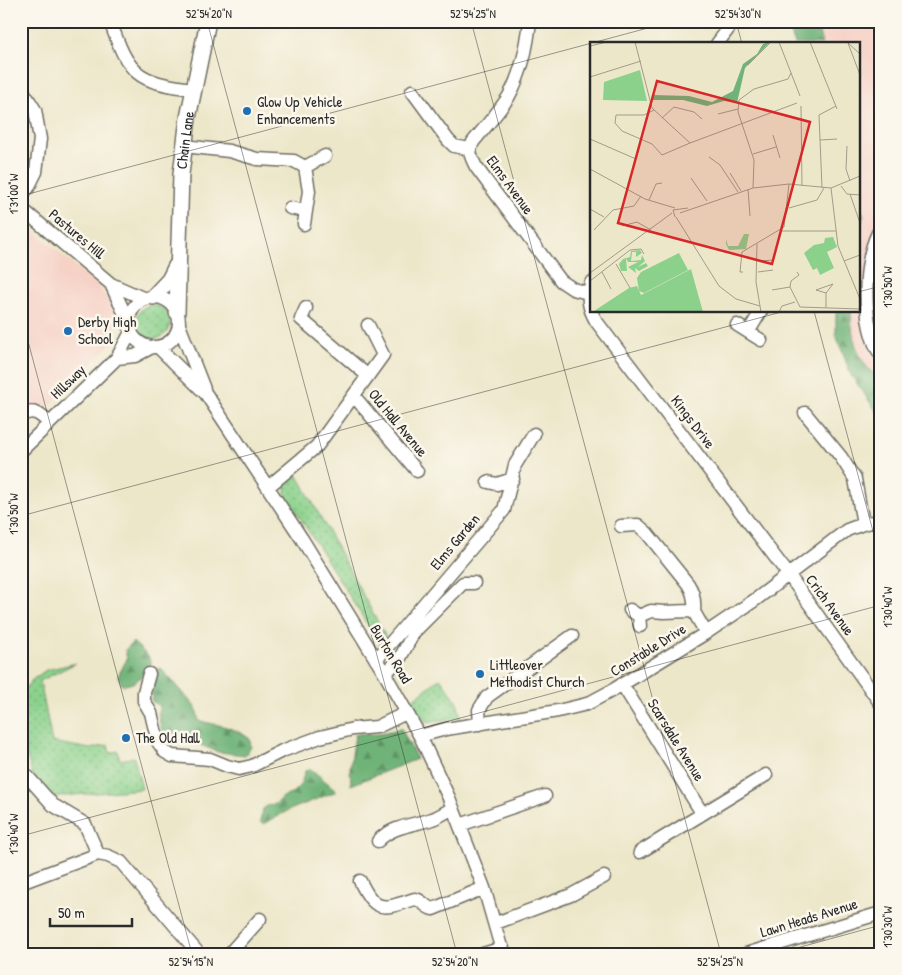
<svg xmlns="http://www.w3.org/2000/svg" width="902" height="975" viewBox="0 0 902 975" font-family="'Patrick Hand',sans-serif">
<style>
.built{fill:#f6d1c6}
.grass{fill:url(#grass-dots);stroke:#5b7e5c}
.forest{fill:url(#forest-firs);stroke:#4e6f52}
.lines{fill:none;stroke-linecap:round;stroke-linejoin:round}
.minor-casing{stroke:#6f6d63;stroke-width:15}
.major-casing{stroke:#6f6d63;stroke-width:18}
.path{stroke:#6f6d63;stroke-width:2;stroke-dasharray:4 4;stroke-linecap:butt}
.minor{stroke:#fff;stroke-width:12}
.major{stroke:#fff;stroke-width:15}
.ticks{fill:none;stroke:#2b2b2b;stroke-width:1;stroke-opacity:0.45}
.poi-dot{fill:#1f6fb2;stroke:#fbf7ec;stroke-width:2}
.labels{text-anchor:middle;stroke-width:5;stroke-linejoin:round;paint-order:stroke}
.poi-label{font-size:15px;fill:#2b2b2b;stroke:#fbf7ec;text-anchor:start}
.street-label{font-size:15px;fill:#2b2b2b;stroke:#fbf7ec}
.inset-road{fill:none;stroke:#9f9c8a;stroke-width:1}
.view{fill:#d62828;fill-opacity:0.15;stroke:#d62828;stroke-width:2.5}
.inset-edge{fill:none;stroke:#2b2b2b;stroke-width:2.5}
.neatline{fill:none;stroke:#2b2b2b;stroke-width:2}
.ticks-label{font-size:12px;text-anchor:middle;fill:#2b2b2b}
</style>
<defs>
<pattern id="grass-dots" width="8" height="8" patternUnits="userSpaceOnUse" patternTransform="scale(1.25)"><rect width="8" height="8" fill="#8bd18c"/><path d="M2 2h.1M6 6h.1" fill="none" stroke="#72aa73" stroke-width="1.8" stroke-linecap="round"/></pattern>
<pattern id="forest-firs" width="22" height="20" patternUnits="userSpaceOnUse" patternTransform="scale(1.25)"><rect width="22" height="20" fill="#70b378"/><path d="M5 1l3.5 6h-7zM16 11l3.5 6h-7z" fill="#5c9263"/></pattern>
</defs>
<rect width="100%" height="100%" fill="#fbf7ec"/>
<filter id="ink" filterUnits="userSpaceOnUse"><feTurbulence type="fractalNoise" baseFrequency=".02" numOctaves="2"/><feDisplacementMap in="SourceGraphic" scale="10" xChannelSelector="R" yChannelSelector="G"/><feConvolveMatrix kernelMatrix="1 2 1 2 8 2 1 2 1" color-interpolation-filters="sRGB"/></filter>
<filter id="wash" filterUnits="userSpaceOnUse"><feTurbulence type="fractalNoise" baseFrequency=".0096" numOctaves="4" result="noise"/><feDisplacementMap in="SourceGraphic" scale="20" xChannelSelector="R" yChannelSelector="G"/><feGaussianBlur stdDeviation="1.12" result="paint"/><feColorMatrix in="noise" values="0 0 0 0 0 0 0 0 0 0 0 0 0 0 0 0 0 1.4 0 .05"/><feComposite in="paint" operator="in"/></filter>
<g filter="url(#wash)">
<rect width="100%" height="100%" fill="#ede7ca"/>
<path class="built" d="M786,21h95v397l-30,-43 -15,-40v-24h22v-267h-63z
M21,220l74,63 13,16 9,22 -3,20 -93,93z"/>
<path class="grass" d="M136 322a17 17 0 1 1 34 0a17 17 0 1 1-34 0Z
M297,474l89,163 -5,9 -96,-152 1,-12z
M76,663l-36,18 12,61 38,7 18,-4 2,8 8,-2 2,9 14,-3 8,32 -90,8 -19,-20 -12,-41v-43l11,-13 14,-10z
M440,678l17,23 4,17 -36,4 -14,-21z"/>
<path class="forest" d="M786,21h30l6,23h-27z
M858,204l6,11 -6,20z
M836,311h15c0,17 3,37 13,52 4,6 11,12 17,18v37l-30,-43 -15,-40z
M133,642l15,14 3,7c-8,11 -13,22 -29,22l-4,-9 9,-17 -2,-9z
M160,667l36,41 3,13c19,4 36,6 51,18l1,8 -6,8 -27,-3 -20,-8h-14l-17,-2c-5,-12 -11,-23 -7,-35l-8,-6c-1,-15 0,-21 8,-34z
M401,728l16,31 -66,26 -1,-17 5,-33c9,-3 16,0 25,-1 7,-1 14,-4 21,-6z
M311,769l26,22 -50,20 -24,13 -3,-2 3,-13 4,-3 9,-2 7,-7 8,-3 10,-10 4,-13z"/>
</g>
<g filter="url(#ink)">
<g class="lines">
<defs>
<path id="minor" d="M110,21c19,54 26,61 84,68
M530,21c-3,27 -8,51 -21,75 -10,16 -24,31 -36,46 -5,10 -2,15 3,25l85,114 12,8 15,4
M877,21l4,6
M717,44l17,-23
M21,88l14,22 5,29 -4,33 -8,16 -7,7
M412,91l36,49 6,6 15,3
M184,146l45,5 28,8 37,2 11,6 4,24 -5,33
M305,167l20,-11
M21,208l90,76 34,15
M290,208l15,3
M881,228c-19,28 -20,100 0,127
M591,283c-4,16 -3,24 5,38l192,253 93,130
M111,284l18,39
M129 322a25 25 0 1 1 50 0a25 25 0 1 1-50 0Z
M306,308l-5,11 67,57
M179,325l25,64
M737,325l24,15
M749,331l12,-20
M158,347l48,47 96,145 83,135 36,64 28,60 35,90 19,66
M117,358l18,-2 17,-9
M354,396l63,75
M805,413l36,44 14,22 8,45
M21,416c12,-8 19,-2 28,7
M21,451l96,-93 14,-26
M488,482l9,2 16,-5
M268,487l49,-41 66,-91 -15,-30
M621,526l17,-1 9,8 41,51c6,9 7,18 6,28
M630,610l9,6 1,10
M639,616l12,-5 13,1 26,-1 4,1 12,21
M376,660l128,-150 11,-45 19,-31
M149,674l-5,18v9l7,12 7,29 7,10 7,4 38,3 17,7 12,3 13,-3 30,-15 38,-14 33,-8 24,-2 29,-14
M385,674l15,-16 14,-26 49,-49h11
M622,684l80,129
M480,724l-1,-14 8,-13 85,-61
M421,738l6,-4 19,-5 112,-18 29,-7 26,-14 93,-57 49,-33 92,-70 16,-6 18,-4
M21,773l7,4 25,28 32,19 13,30
M460,825l85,-29
M378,841c14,-15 36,-16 54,-22 7,-2 15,-8 21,-11
M640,852l126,-77
M360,881c16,33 23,28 55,18 8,1 10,9 18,10l51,-21
M21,883l77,-29 10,2 13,6 78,92
M496,923l75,-28 33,-18
M229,954l31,-35
M483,954l20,-6
M746,954l135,-41"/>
<g id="major">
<path d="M153,297l16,-17 7,-14"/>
<path id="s1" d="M177,312l4,-138 7,-56 20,-97"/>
</g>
</defs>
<use href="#minor" class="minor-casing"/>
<use href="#major" class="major-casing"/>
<path class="path" d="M877,39l4,6
M877,52l2,-2 2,2"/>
<use href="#minor" class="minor"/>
<use href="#major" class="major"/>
</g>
</g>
<path class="ticks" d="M207,21l250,933M471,21l250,933M736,21l6,23M21,196l653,-175M858,292l23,-6M814,311l67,250M21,315l171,639M21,516l764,-205M21,836l860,-231M775,954l106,-29"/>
<g class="poi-dot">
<circle cx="247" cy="111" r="5"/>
<circle cx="68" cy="331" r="5"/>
<circle cx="480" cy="674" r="5"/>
<circle cx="126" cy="738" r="5"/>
</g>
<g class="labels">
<g class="poi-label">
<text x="257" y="107">Glow Up Vehicle<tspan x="257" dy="17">Enhancements</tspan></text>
<text x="78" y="327">Derby High<tspan x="78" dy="17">School</tspan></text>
<text x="490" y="670">Littleover<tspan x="490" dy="17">Methodist Church</tspan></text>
<text x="136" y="743">The Old Hall</text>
</g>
<g class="street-label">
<text dy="5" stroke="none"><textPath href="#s1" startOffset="172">Chain Lane</textPath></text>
<text transform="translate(510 185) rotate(54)" y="5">Elms Avenue</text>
<text transform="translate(77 234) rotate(40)" y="5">Pastures Hill</text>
<text transform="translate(68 382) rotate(-44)" y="5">Hillsway</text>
<text transform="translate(693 422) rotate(53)" y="5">Kings Drive</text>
<text transform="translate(398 423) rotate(50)" y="5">Old Hall Avenue</text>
<text transform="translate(455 542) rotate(-50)" y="5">Elms Garden</text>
<text transform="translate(830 605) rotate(54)" y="5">Crich Avenue</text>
<text transform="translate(648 650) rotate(-32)" y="5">Constable Drive</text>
<text transform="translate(391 654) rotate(59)" y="5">Burton Road</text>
<text transform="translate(676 740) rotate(58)" y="5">Scarsdale Avenue</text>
<text transform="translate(809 918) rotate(-17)" y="5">Lawn Heads Avenue</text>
</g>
</g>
<g transform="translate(590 42)">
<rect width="270" height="270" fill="#ede7ca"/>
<path d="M50,28l7,31 -44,-1 1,-18zM154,192h5l-3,15 -17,1 -3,-6v-5l2,7h10zM50,208l2,3 -6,4v-5h-4l-1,9 10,-1 1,-5 3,6 -7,6 8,-4 2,3 -9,5 -4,-3 1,5 -8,-6 10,-5h-10l-2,-4 1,13h-6l-2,-7 4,-5 7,-2 1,-6zM101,227l12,43 -109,-1 35,-23 8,-2 4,9z" fill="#8bd18c"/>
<path d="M180,0l-25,26 -8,35 -13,-2 -17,5 -24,-6h-30v-5l36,1 23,6 21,-11 10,-27 14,-10 6,-10z" fill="#70b378"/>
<path d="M243,195l4,10 -10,5 7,16 -14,7 -3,-7 -4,2 -9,-17 10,-8 10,-2 1,-5z" fill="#8bd18c"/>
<path d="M89,211l9,17 -44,23 -5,-2 -2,-13 4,-6z" fill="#8bd18c"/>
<path class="inset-road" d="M45,0l17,66 38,35 107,-40M189,0l21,54M220,0l27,67M257,0l13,12M258,1l12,32M0,4l17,-4M158,23l23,-23M0,35l51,-16M211,64l1,80M64,68l-10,5h-28l-1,8 7,8 30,13 10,11 28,-12M128,72l20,-5M72,76l12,-11 20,5 8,7M183,93l7,23M0,97l46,20M230,98l17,-1M257,104l-1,23 4,12M163,112l23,-7M119,115l11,8 18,27M0,127l55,30 30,9M140,131l11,18M101,136l16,23M251,144l6,8 13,1M163,146l1,-28 -16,-48 1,-12 15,-11 34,-10 3,-6M232,146l-3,-73 17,-9M241,146l7,58 22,53M158,147l2,27M260,152l10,29M59,158l7,-16 6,-1M199,166l28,-8 7,-12M0,167l14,8M90,171l73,-25 36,-4 42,4 29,-12M85,175l-2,-7 15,-2M86,175l43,69 17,13 24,7M32,184l15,-4 14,8M4,188l19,-20 21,-4 7,-10M191,189h55M167,202l-1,38 5,30M169,219l15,-1M254,219l16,-6M26,222l14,24M12,230l9,17M153,230h-3l2,-20 42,-25 5,-43M168,230l15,-2M207,230l2,3 -8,6 -1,6 10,20 60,2M0,231l82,-60M0,239l40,-31 11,-1 3,5M182,248l18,-3M236,266v-15l-10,-3 17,-6 -7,9M189,270l3,-6 13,-4"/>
<path class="view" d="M67,39l153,41 -38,142 -154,-41z"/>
<rect width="270" height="270" class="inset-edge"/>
</g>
<rect width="902" height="975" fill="none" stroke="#fbf7ec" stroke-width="55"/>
<path d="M50 918v8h82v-8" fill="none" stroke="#2b2b2b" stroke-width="2.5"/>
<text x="58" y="918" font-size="15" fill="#2b2b2b" stroke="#fbf7ec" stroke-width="4" paint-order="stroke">50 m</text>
<rect x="28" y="28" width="846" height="920" class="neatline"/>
<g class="ticks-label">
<text x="209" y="18">52°54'20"N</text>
<text x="473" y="18">52°54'25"N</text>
<text x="738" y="18">52°54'30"N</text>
<text transform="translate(14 194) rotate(-90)" y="4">1°31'00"W</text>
<text transform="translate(888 287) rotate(-90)" y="4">1°30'50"W</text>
<text transform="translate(14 514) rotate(-90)" y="4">1°30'50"W</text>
<text transform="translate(888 607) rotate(-90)" y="4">1°30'40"W</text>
<text transform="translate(14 834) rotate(-90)" y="4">1°30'40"W</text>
<text transform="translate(888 927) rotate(-90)" y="4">1°30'30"W</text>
<text x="191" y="966">52°54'15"N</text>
<text x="455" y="966">52°54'20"N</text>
<text x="720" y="966">52°54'25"N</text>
</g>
</svg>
